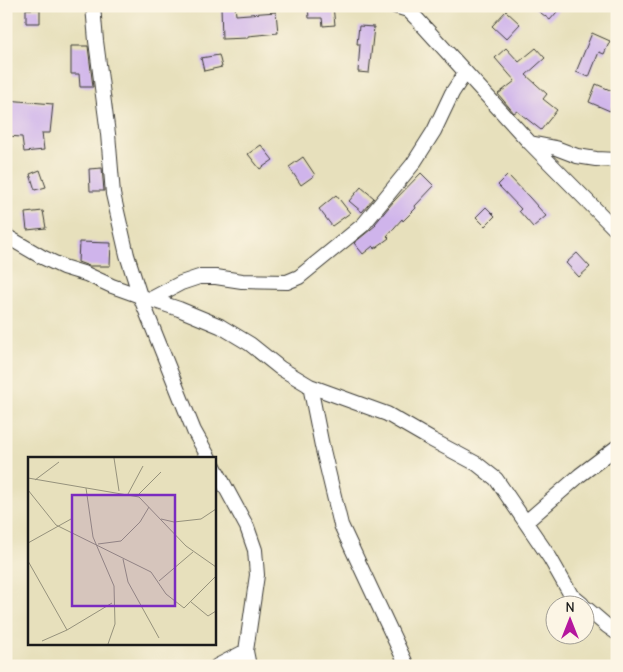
<svg xmlns="http://www.w3.org/2000/svg" width="623" height="672" viewBox="0 0 623 672" font-family="'Comic Neue',sans-serif">
<style>
.building{fill:#cfb4eb}
.lines{fill:none;stroke-linecap:round;stroke-linejoin:round}
.street-casing{stroke:#3a3934;stroke-width:16}
.street{stroke:#fff;stroke-width:14}
.inset-road{fill:none;stroke:#96927c;stroke-width:1}
.view{fill:#7b2cbf;fill-opacity:0.15;stroke:#7b2cbf;stroke-width:2.5}
.inset-edge{fill:none;stroke:#1c1c1c;stroke-width:2.5}
</style>
<rect width="100%" height="100%" fill="#fcf5e5"/>
<filter id="ink" filterUnits="userSpaceOnUse"><feTurbulence type="fractalNoise" baseFrequency=".02" numOctaves="2"/><feDisplacementMap in="SourceGraphic" scale="10" xChannelSelector="R" yChannelSelector="G"/><feConvolveMatrix kernelMatrix="1 2 1 2 8 2 1 2 1" color-interpolation-filters="sRGB"/></filter>
<filter id="wash" filterUnits="userSpaceOnUse"><feTurbulence type="fractalNoise" baseFrequency=".0096" numOctaves="4" result="noise"/><feDisplacementMap in="SourceGraphic" scale="20" xChannelSelector="R" yChannelSelector="G"/><feGaussianBlur stdDeviation="1.12" result="paint"/><feColorMatrix in="noise" values="0 0 0 0 0 0 0 0 0 0 0 0 0 0 0 0 0 1.4 0 .05"/><feComposite in="paint" operator="in"/></filter>
<g filter="url(#wash)">
<rect width="100%" height="100%" fill="#e7e0bc"/>
<g id="blocks">
<path class="building" d="M221,6h14l1,9 40,-3 2,21 -30,3v2l-26,1z
M308,6h25l2,19 -12,1 -1,-8h-13z
M532,6h30l-12,14z
M26,9h14v14h-14z
M506,11l14,13 -14,15 -14,-13z
M359,26l15,1 -5,46 -11,-1 2,-28h-3z
M592,33l18,8 -6,13 -5,-2 -10,25 -13,-5z
M71,46h17l5,41h-13l-1,-13h-8z
M506,48l13,14 17,-14 9,10 -19,17 21,19 -4,5 14,11 -16,20 -24,-19 -3,2 -16,-19 17,-13 -20,-23z
M219,55l3,12 -18,4 -3,-13z
M596,84l21,9 -7,18 -21,-9z
M7,100l46,4 -3,29h-8l2,17 -20,2 -2,-15 -16,-1z
M261,145l12,15 -13,9 -12,-15z
M303,157l12,18 -14,10 -12,-18z
M102,168l2,23h-14l-1,-22z
M40,170l6,17 -11,3 -5,-16z
M421,173l13,13 -19,20 1,2 -13,13 -1,-2 -15,17 2,2 -15,11 -1,-3 -10,8 -9,-11 22,-18 -1,-1 18,-22z
M508,175l22,23 16,18 -13,11 -14,-16 2,-2 -23,-24z
M361,187l13,11 -12,14 -13,-11z
M336,195l14,18 -18,13 -13,-17z
M486,207l9,9 -10,10 -9,-9z
M43,211l3,17 -19,2 -2,-17z
M79,242l32,1 -1,23h-21l-11,-4z
M577,253l13,14 -11,10 -13,-14z"/>
</g>
</g>
<g filter="url(#ink)">
<use href="#blocks" fill-opacity="0" stroke="#3a3934" stroke-width="1"/>
<g class="lines">
<defs>
<path id="street" d="M93,6l3,35 12,93 5,60 14,61 13,41 54,135 15,27
M395,6l13,4 9,9 113,124 87,88
M530,143l26,5 21,8 19,3 21,1
M6,236l36,21 21,10 23,7 26,12 28,10 39,13 41,17 30,18 30,24 30,18 77,28 45,26 45,24 19,15 54,79 21,37 11,9
M151,299l30,-16 18,-6h17l26,4 45,1 12,-5 64,-52 50,-61 21,-33 18,-38 13,-20
M310,386l12,60 19,79 66,141
M214,466l33,61 8,23 2,25 -11,76 3,15
M526,522l54,-47 37,-28
M586,608l21,18 10,7
M217,666l29,-15"/>
</defs>
<use href="#street" class="street-casing"/>
<use href="#street" class="street"/>
</g>
</g>
<g transform="translate(28 457)">
<rect width="188" height="188" fill="#e7e0bc"/>
<path class="inset-road" d="M86,1l5,33M0,21l111,19 47,49 30,21M7,23l24,-18M58,31l7,49 21,49 1,38 -7,20M0,33l28,35 95,47 15,22 18,14 32,-32M100,37l15,-28M109,39l24,-24M133,62l13,3 27,-3 15,-10M0,86l43,-24M70,87l23,-3 19,-19 9,-15M95,102l5,23 31,56M0,104l39,69M131,124l34,-29M163,145l17,14 8,-5M14,184l25,-11 45,-27"/>
<path class="view" d="M44,38h103v111h-103z"/>
<rect width="188" height="188" class="inset-edge"/>
</g>
<rect width="623" height="672" fill="none" stroke="#fcf5e5" stroke-width="25"/>
<g transform="translate(570 620)"><circle r="24" fill="#fcf5e5" stroke="#a29e95"/>
<path d="M0-4L9 19L0 12L-9 19Z" fill="#b5179e"/>
<text y="-8" font-size="14" font-weight="bold" text-anchor="middle" fill="#1c1c1c">N</text>
</g>
</svg>
